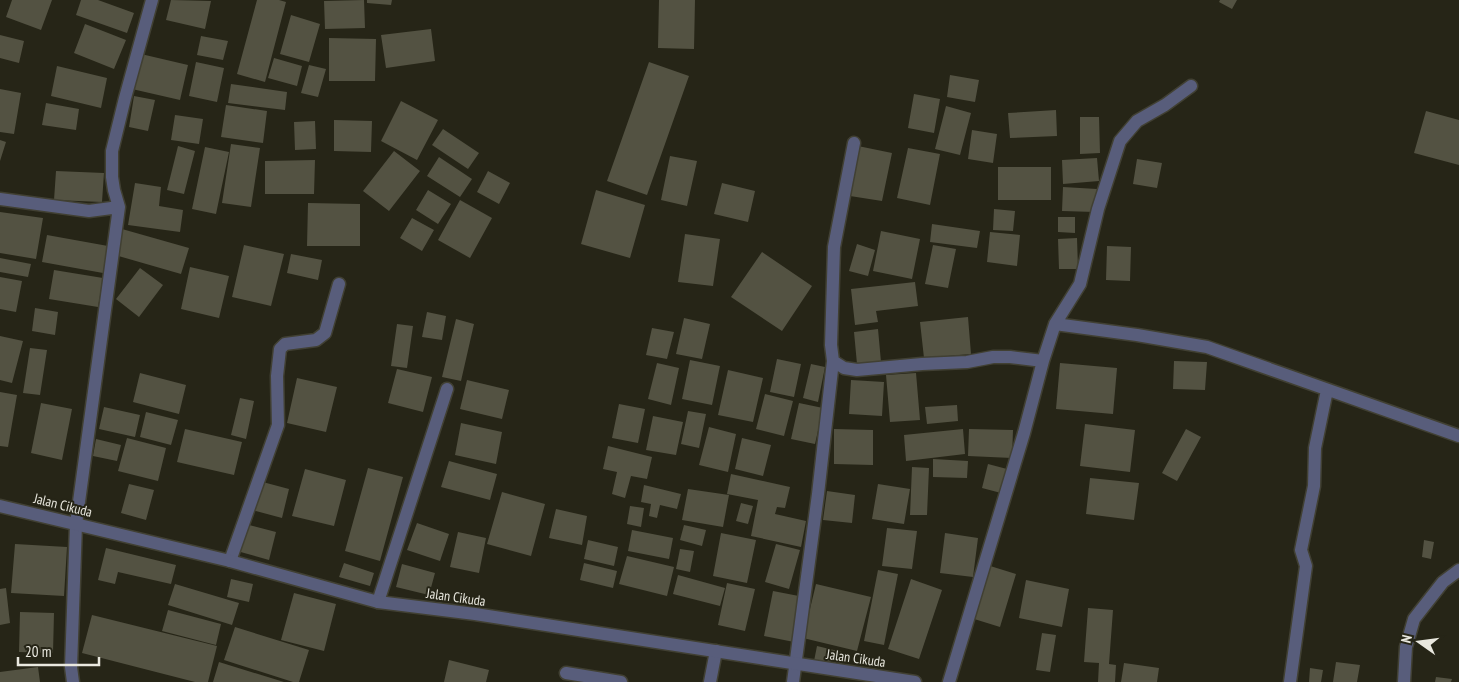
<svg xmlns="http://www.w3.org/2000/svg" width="1459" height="682" viewBox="0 0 1459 682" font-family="'PT Sans Narrow',sans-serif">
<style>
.building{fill:#535242}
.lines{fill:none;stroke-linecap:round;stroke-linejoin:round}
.minor-casing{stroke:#414033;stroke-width:15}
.tertiary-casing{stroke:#414033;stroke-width:15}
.minor{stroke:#585d7b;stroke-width:12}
.tertiary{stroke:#585d7b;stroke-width:12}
.labels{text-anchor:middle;stroke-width:4;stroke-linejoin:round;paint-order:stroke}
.street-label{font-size:14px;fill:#e9e8df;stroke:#262517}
</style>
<rect width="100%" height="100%" fill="#262517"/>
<path class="building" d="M12,0h40l-11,30 -35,-13z
M81,0h17l36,13 -7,20 -51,-18z
M171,0l40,1 -6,28 -39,-9z
M257,0h22l7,2 -21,80 -28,-8z
M364,0l1,28 -40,1 -1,-28z
M367,0h25l-1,5 -24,-2z
M659,0h36l-1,49 -36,-1z
M1220,0h17l-5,9 -13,-7z
M291,15l29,9 -11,38 -29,-8z
M85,24l41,16 -12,29 -40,-16z
M431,29l4,32 -49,7 -5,-33z
M0,35l24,6 -5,22 -19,-5z
M201,36l27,5 -5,19 -26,-5z
M329,38l47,1 -1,42h-46z
M141,54l47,11 -8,35 -48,-11z
M274,58l28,8 -5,20 -29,-8z
M196,62l28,6 -7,34 -28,-6z
M649,62l40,14 -42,119 -40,-14z
M309,65l17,4 -8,28 -17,-4z
M57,66l50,12 -6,30 -50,-12z
M950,75l29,5 -4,22 -28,-5z
M231,84l56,8 -2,18 -57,-7z
M0,89l21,4 -7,41 -14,-2z
M914,94l26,5 -6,34 -26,-5z
M134,96l21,4 -7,31 -19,-4z
M401,101l37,19 -21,40 -36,-19z
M46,103l33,6 -3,21 -34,-5z
M226,105l41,6 -4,32 -42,-6z
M946,106l25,7 -11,42 -25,-6z
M1056,110l1,26 -47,2 -2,-25z
M1426,111l33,9v45l-45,-12z
M175,115l28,4 -4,25 -28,-4z
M1080,117h19l1,36 -20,1z
M334,120l38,1 -1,31 -37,-1z
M315,121l1,28 -21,1 -1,-28z
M443,129l36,24 -11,16 -36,-24z
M972,130l25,4 -4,29 -25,-4z
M0,140l6,2 -6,19z
M231,144l29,4 -9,59 -29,-4z
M178,146l17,5 -11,43 -17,-4z
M858,146l34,7 -10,48 -32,-5z
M205,147l24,5 -13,62 -24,-5z
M908,148l32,6 -10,51 -33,-7z
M394,151l26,20 -31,40 -26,-20z
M670,156l27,5 -10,45 -26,-6z
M439,157l33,22 -12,18 -33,-21z
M1097,158l2,23 -36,3 -1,-24z
M1137,159l25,4 -5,25 -24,-4z
M315,160l-1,34h-49v-33z
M998,167h53v33h-53z
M56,171l48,2 -2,29 -48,-2z
M488,171l22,12 -11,21 -22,-12z
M135,183l26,4 -2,19 24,4 -3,22 -52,-7z
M722,183l33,8 -7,31 -34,-8z
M1063,187l34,2 -2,23 -33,-1z
M428,190l23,14 -13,20 -22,-14z
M596,190l49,15 -15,53 -49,-14z
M460,200l32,18 -22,40 -32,-18z
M308,203l52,1v42h-53z
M994,209l21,2 -2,20 -20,-1z
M0,212l43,6 -7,41 -36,-6z
M1058,217h17v16l-17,-1z
M412,218l22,12 -12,21 -22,-13z
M932,224l48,7 -3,17 -47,-6z
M122,229l67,19 -8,26 -66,-19z
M881,231l39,8 -8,40 -39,-8z
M990,232l30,3 -3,31 -30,-4z
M685,234l35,5 -7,47 -35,-4z
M47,235l61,11 -5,27 -61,-11z
M1077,238l1,31h-19l-1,-30z
M857,244l18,6 -7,26 -19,-5z
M244,245l40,9 -13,52 -39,-9z
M933,245l23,4 -8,39 -23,-4z
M1107,246l24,1 -1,34 -24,-1z
M762,252l50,34 -30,45 -51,-34z
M291,254l31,6 -4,20 -31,-7z
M0,258l31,6 -3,13 -28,-5z
M190,267l39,9 -10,42 -38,-9z
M140,268l23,17 -24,32 -23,-18z
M54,270l49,8 -5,29 -49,-8z
M0,277l22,4 -6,31 -16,-3z
M915,282l3,24 -42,5 2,11 -23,3 -4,-36z
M35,308l23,4 -3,23 -23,-4z
M427,312l19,4 -4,24 -20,-3z
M968,317l3,37 -47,4 -4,-36z
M684,318l26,6 -8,35 -26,-5z
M456,319l18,5 -13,57 -19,-4z
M397,324l16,2 -6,42 -16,-2z
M652,328l22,4 -7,27 -21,-4z
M878,329l3,33 -24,2 -3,-32z
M0,336l23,5 -11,42 -12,-3z
M30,348l17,2 -7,45 -17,-2z
M777,359l24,5 -7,33 -24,-5z
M690,360l30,6 -8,39 -30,-6z
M1174,361l33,1 -2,28 -32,-1z
M657,363l22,5 -8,37 -23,-6z
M1060,363l57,5 -4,46 -57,-5z
M811,364l14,3 -7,35 -15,-4z
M397,369l35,8 -9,35 -35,-9z
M728,370l35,8 -10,44 -35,-7z
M140,373l46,12 -7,29 -46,-12z
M916,373l4,47 -30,2 -4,-47z
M297,378l40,9 -11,45 -39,-9z
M467,380l42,10 -7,29 -42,-10z
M851,380l33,2 -2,34 -33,-2z
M0,392l17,3 -9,52 -8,-1z
M765,394l28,7 -9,35 -28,-7z
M240,398l14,3 -8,38 -15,-4z
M41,403l31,6 -10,51 -31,-7z
M799,403l24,5 -8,36 -24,-5z
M619,404l26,5 -7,34 -26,-5z
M957,405l1,16 -31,3 -2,-17z
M104,407l36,8 -5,22 -36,-8z
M688,411l18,3 -7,34 -18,-4z
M146,412l32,8 -7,25 -31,-8z
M653,416l30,6 -7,33 -30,-5z
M461,423l41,9 -6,32 -41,-9z
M1085,424l50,6 -5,42 -50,-6z
M709,427l27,7 -8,38 -29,-7z
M185,429l57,13 -8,33 -57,-13z
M834,429l39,1v35l-39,-1z
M963,429l2,25 -59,7 -2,-26z
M969,429l44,1 -1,28 -44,-2z
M1186,429l15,8 -24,44 -15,-8z
M127,438l39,10 -8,33 -40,-10z
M742,438l29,7 -8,31 -28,-7z
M96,439l25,6 -4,16 -24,-5z
M608,446l44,11 -5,22 -16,-3 -6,22 -13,-4 5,-22 -14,-3z
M933,459l35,2 -1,17 -34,-1z
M449,461l48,13 -7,26 -49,-13z
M988,464l19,5 -6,24 -19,-5z
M912,467l17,1 -2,47h-17z
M368,468l35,9 -23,84 -35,-10z
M305,469l41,11 -12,46 -42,-10z
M731,474l59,13 -5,21 -8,-1 -2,7 31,7 -5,26 -50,-11 7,-36 -31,-6z
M1090,478l49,5 -5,37 -48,-6z
M259,481l30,8 -7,29 -30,-8z
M129,484l25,6 -8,30 -25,-7z
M878,484l32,5 -6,35 -32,-5z
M644,485l37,9 -4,15 -17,-4 -3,13 -8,-2 2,-12 -10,-2z
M688,489l41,6 -6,32 -41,-7z
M827,491l28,4 -3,28 -29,-3z
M502,492l43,12 -14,52 -44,-12z
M741,503l12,3 -5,18 -12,-3z
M630,506l14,2 -3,19 -14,-3z
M556,509l31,7 -5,29 -33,-7z
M417,523l32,11 -9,27 -33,-11z
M245,524l31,8 -7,28 -32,-9z
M684,525l22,5 -4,16 -22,-6z
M887,528l30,3 -5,38 -30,-3z
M632,530l41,8 -4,21 -41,-8z
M458,532l28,6 -7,35 -29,-6z
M721,533l35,7 -9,43 -34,-7z
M945,533l33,5 -5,39 -33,-4z
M588,540l30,7 -4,19 -30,-7z
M1424,540l10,2 -3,17 -9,-2z
M15,544l52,3 -3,49 -53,-3z
M776,544l24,6 -11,39 -24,-7z
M106,548l70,17 -5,19 -53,-12 -3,12 -17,-4z
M680,549l14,2 -4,21 -14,-3z
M627,556l47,11 -7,29 -48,-12z
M344,563l30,10 -4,13 -31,-9z
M584,563l33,8 -4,17 -33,-8z
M402,564l33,9 -6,22 -33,-8z
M987,565l29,9 -16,53 -29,-9z
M878,570l20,4 -14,71 -20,-4z
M678,575l47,13 -5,18 -47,-12z
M231,579l22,5 -4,18 -22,-5z
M911,579l31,11 -23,69 -31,-10z
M1026,580l43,9 -7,38 -43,-9z
M727,583l28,6 -10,42 -27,-6z
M175,584l64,19 -7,22 -64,-20z
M816,584l55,13 -14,54 -54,-13z
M6,588l4,35 -10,2v-36z
M773,591l31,6 -10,45 -30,-6z
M294,593l42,11 -12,47 -43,-11z
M1088,608l25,2 -4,54 7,1 -1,17h-17l1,-19 -15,-1z
M168,610l53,14 -5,21 -54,-14z
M20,612l34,1 -1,40 -34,-1z
M92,615l125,31 -9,36h-13l-113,-29z
M235,627l74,23 -10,32h-6l-69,-22z
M1042,633l14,2 -6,37 -14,-2z
M817,646l25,6 -2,14 -26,-5z
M449,660l40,10 -3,12h-42z
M219,662l65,20h-71z
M1336,662l24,3 -3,17h-24z
M1124,663l35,5 -2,14h-36z
M38,667l2,15h-40v-10z
M1310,668l13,2 -2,12h-12z
M1436,677l16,2 -1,3h-16z"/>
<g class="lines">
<defs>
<path id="minor" d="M0,199l89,12 30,-4 -43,317 -5,143 2,15
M119,207l-5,-17 -2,-13v-26l13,-53 27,-98
M1055,324l82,11 70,12 252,89
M833,361l11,7 13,2 65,-6 45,-2 26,-5h17l33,4
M230,561l48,-136 -1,-49 3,-27 5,-5 31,-4 9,-7 14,-49
M378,602l69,-213
M566,673l55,9
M710,682l6,-31
M793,682l25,-188 15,-133 -2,-16 3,-98 20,-104
M949,682l75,-249 19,-72 12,-37 25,-40 18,-75 22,-68 17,-20 28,-16 26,-19
M1290,682l16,-116 -5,-16 13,-64 1,-38 12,-58
M1404,682l2,-35 8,-28 29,-37 16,-12"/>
<path id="tertiary" d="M0,506l230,55 148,41 97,12 440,68"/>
</defs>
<use href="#minor" class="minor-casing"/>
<use href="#tertiary" class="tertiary-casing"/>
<use href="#minor" class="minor"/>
<use href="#tertiary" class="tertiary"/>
</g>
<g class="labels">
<g class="street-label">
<text transform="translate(63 505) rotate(14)" y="5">Jalan Cikuda</text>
<text transform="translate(456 597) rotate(8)" y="5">Jalan Cikuda</text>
<text transform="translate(856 658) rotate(8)" y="5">Jalan Cikuda</text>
</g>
</g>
<g transform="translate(1419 642) rotate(284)" stroke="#262517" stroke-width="4" paint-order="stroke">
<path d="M0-4L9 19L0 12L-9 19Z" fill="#e9e8df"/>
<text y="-8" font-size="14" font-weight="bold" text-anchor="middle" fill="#e9e8df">N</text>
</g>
<path d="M18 657v8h81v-8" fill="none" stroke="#e9e8df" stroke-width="2.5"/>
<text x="25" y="657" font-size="15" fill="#e9e8df" stroke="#262517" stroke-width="4" paint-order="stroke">20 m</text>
</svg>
